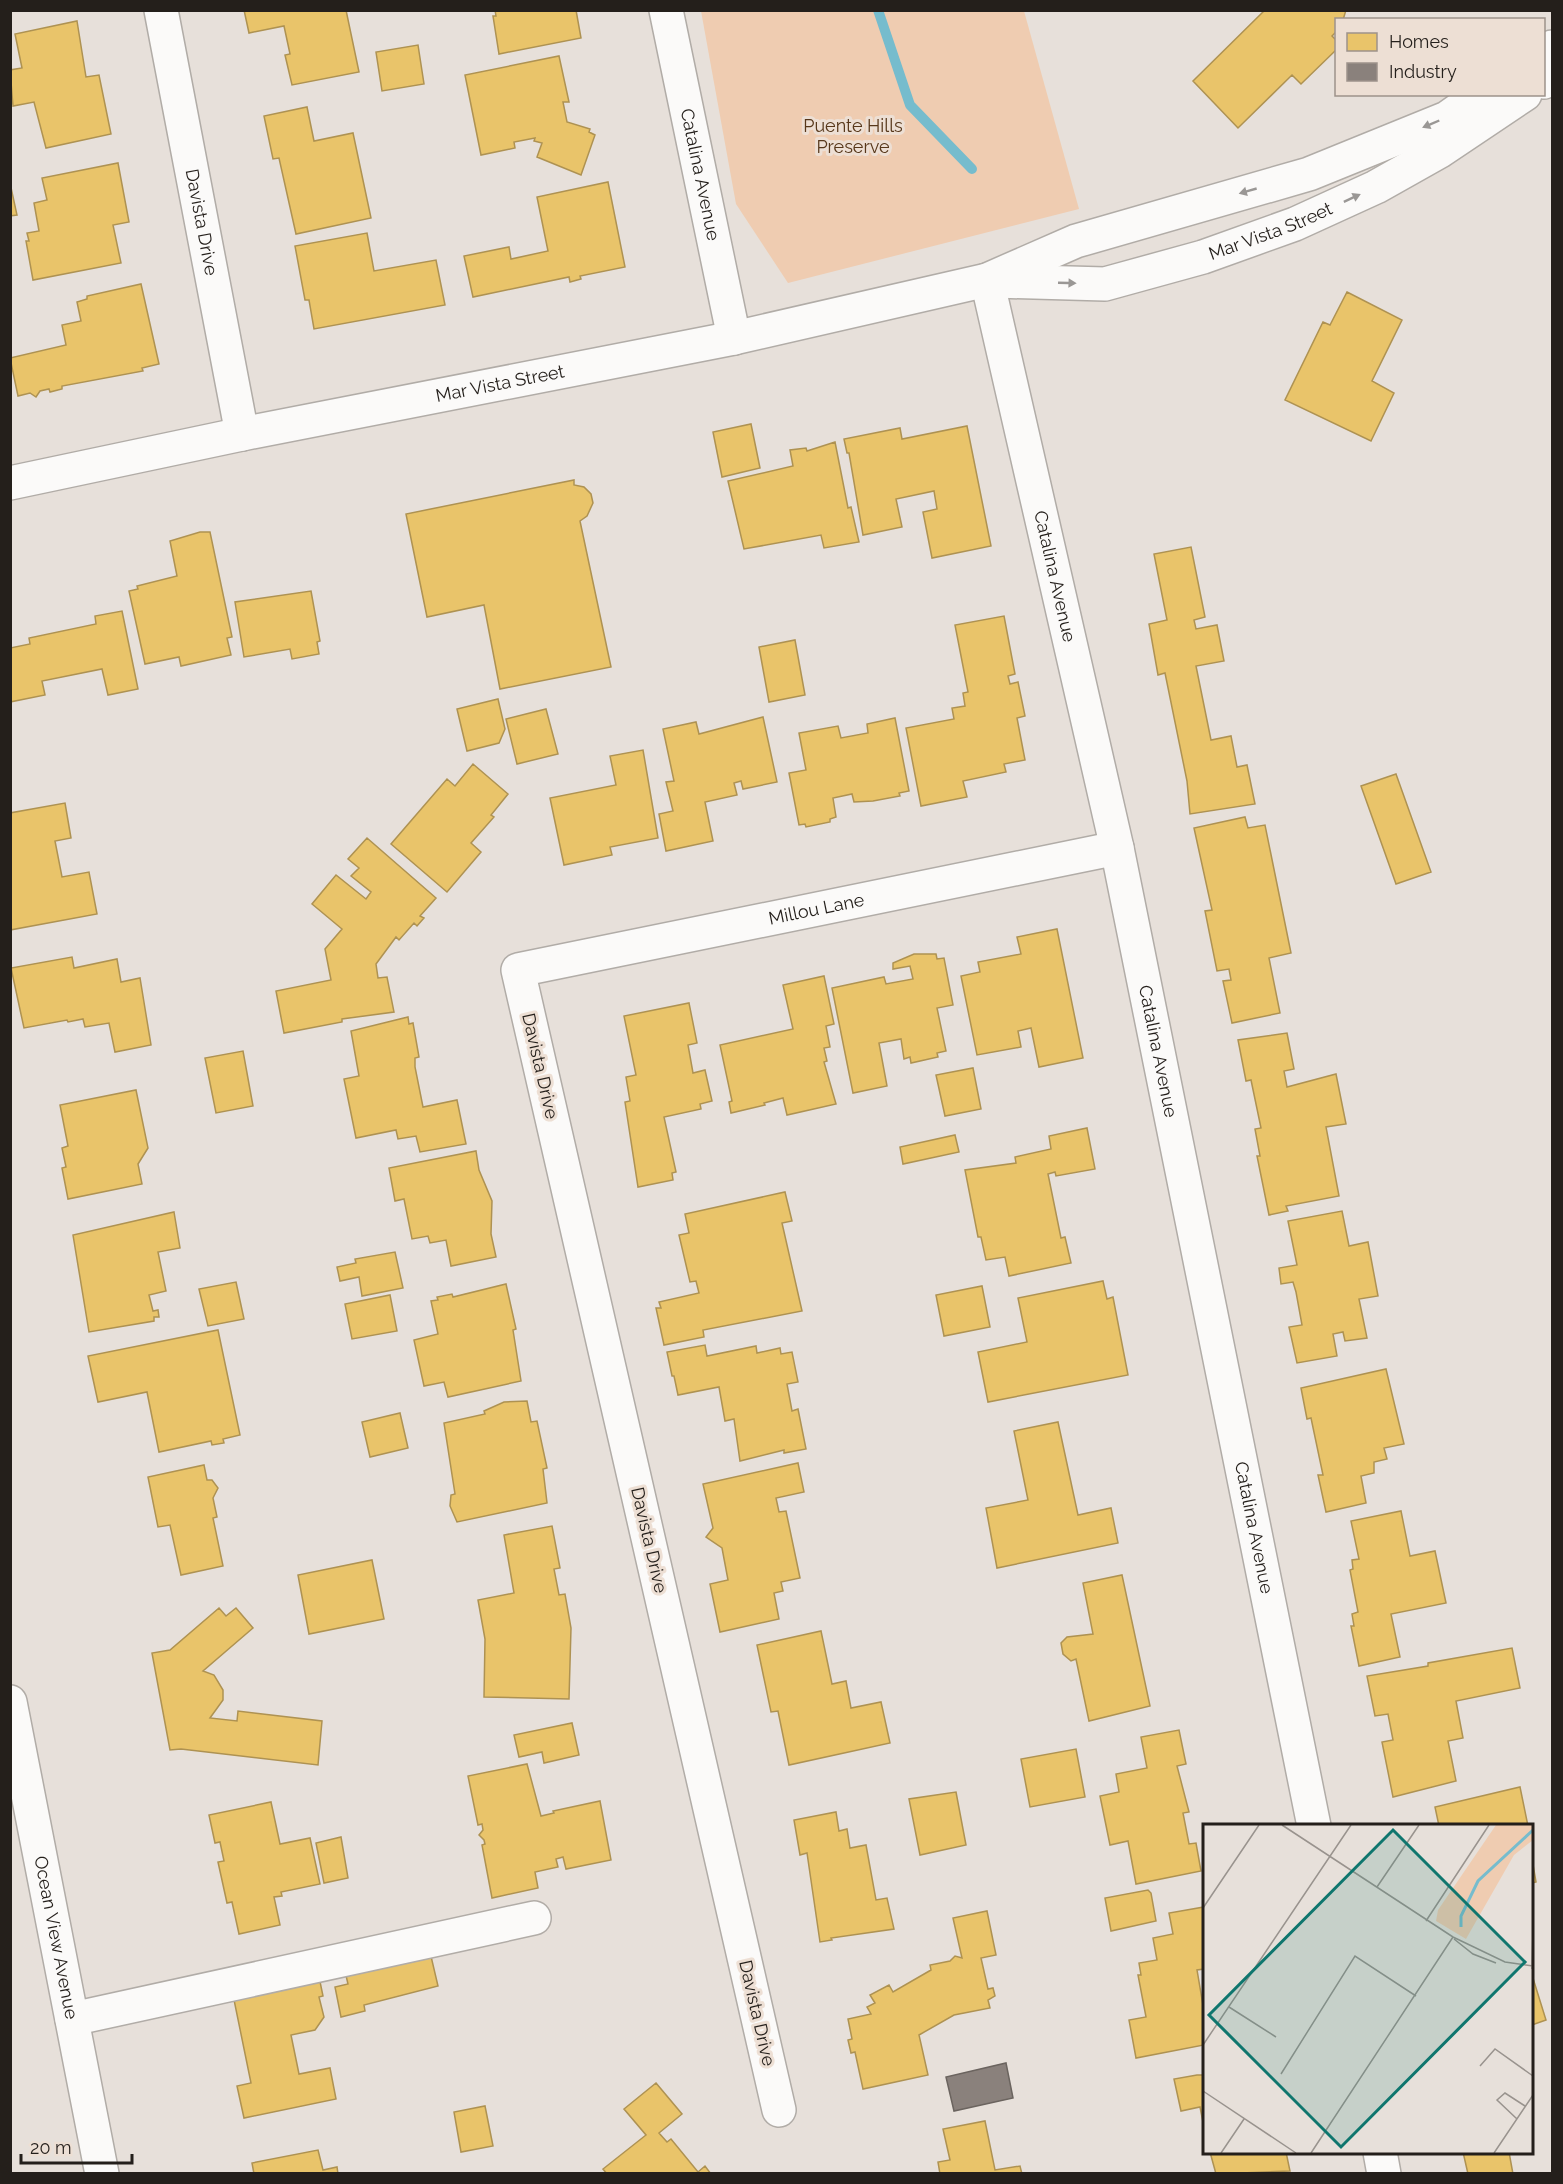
<svg xmlns="http://www.w3.org/2000/svg" width="1563" height="2184" viewBox="0 0 1563 2184" font-family="Raleway,sans-serif">
<style>
.green{fill:#efccb1}
.homes{fill:#e9c46a;stroke:#ae9252;stroke-width:1.5}
.industry{fill:#8a817c;stroke:#6b645f;stroke-width:1.5}
.lines{fill:none;stroke-linecap:round;stroke-linejoin:round}
.stream{stroke:#76bccd;stroke-width:10}
.minor-casing{stroke:#b1aca7;stroke-width:36}
.minor{stroke:#fbfaf9;stroke-width:33}
.oneway{fill:#9a9795}
.labels{text-anchor:middle;stroke-width:6;stroke-linejoin:round;paint-order:stroke}
.park-label{font-size:18px;fill:#57371a;stroke:#eddfd4}
.street-label{font-size:18px;fill:#241f1b;stroke:#eddfd4}
.inset-river{fill:none;stroke:#76bccd;stroke-width:3}
.inset-road{fill:none;stroke:#99938e;stroke-width:1.5}
.view{fill:#0f766e;fill-opacity:0.15;stroke:#0f766e;stroke-width:3}
.inset-edge{fill:none;stroke:#241f1b;stroke-width:3}
</style>
<rect width="100%" height="100%" fill="#e7e0da"/>
<path class="green" d="M701,11h323l55,198 -291,74 -52,-79z"/>
<path class="homes" d="M244,10h102l13,62 -67,13 -7,-30 5,-1 -6,-28 -35,7z
M495,10h81l5,28 -82,16 -6,-38h3z
M1265,10h81l-3,10h-7v12l-4,4 4,4v10l-35,34 -9,-9 -54,53 -45,-47z
M77,21l9,56 13,-2 12,59 -65,14 -12,-46 -21,4 -3,-36 12,-2 -7,-34z
M418,45l6,39 -42,7 -6,-39z
M559,56l10,46h-6l4,20 23,7 -1,3 6,3 -14,40 -44,-18 5,-14 -8,-2 1,-3 -21,4 1,6 -34,7 -16,-80z
M307,107l7,34 39,-8 18,85 -75,16 -17,-76 -6,1 -9,-43z
M118,163l11,59 -16,3 8,38 -88,17 -7,-39h3l-2,-8 12,-2 -5,-28 13,-3 -5,-22z
M608,182l17,85 -45,9 1,3 -11,3 -1,-5 -96,20 -9,-41 45,-9 2,12 37,-8 -11,-54z
M10,183l7,32 -7,1z
M367,233l7,38 62,-11 9,45 -131,24 -5,-29h-4l-10,-54z
M141,284l18,80 -17,4 1,3 -81,15v3l-12,3 -1,-3 -9,2 -4,6 -6,-4 -12,3 -8,-38 56,-13 -4,-20 19,-4 -4,-19 10,-3v-3z
M1347,292l55,28 -30,61 22,12 -23,48 -86,-41 38,-78 7,3z
M751,424l9,44 -38,9 -9,-45z
M967,426l24,120 -59,12 -9,-46 14,-3 -3,-18 -38,8 6,28 -39,8 -14,-82h-2l-3,-14 56,-11 2,11z
M835,442l13,66 3,-1 8,35 -35,6 -3,-13 -77,14 -16,-68 65,-15 -3,-16 16,-2 1,3z
M574,480v5l10,2 7,7 2,9 -6,13 -7,5 31,146 -111,22 -16,-84 -57,12 -21,-103z
M200,532h10l22,105 -5,1 4,17 -50,11 -2,-9 -34,7 -16,-73 9,-2 -1,-3 40,-10 -7,-35z
M1191,547l14,70 -11,3 2,9 21,-4 7,36 -28,5 15,74 20,-4 6,31 10,-2 8,39 -65,10 -3,-33 -22,-108 -7,2 -9,-51 18,-4 -13,-66z
M311,591l9,50 -3,1 2,12 -27,5 -2,-10 -46,8 -9,-55z
M122,611l16,78 -30,6 -6,-26 -60,12 3,14 -35,7v-54l20,-4 -1,-6 67,-14 -1,-8z
M1004,616l11,58 -7,2 2,8 8,-2 7,34 -8,2 8,42 -21,4 2,8 -43,9 4,16 -46,9 -15,-78 48,-9 -2,-11 13,-2 -2,-13 5,-1 -13,-67z
M795,640l10,55 -36,7 -10,-55z
M498,699l7,30 -6,14 -32,8 -10,-42z
M546,709l12,45 -41,10 -11,-45z
M763,717l14,65 -34,7 -2,-8 -7,2 3,12 -32,7 8,39 -47,10 -7,-37 14,-3 -7,-29 8,-1 -11,-52 33,-7 3,12z
M895,718l14,73 -10,2 1,3 -27,5 -19,1 -2,-8 -19,4 3,19 -6,2v3l-24,5 -1,-3 -6,1 -10,-52 17,-3 -7,-37 39,-7 3,12 27,-5 -1,-9z
M643,750l15,88 -48,9 2,8 -48,10 -14,-67 66,-13 -6,-29z
M473,764l35,30 -17,21 3,2 -23,26 10,9 -34,40 -56,-48 56,-65 8,7z
M1396,774l35,98 -35,12 -35,-98z
M65,803l6,35 -16,3 7,36 27,-5 8,42 -87,16v-117z
M1245,817l3,11 17,-3 26,128 -22,5 11,55 -48,10 -9,-42 8,-1 -2,-11 -12,2 -12,-60 7,-1 -18,-82z
M367,838l69,60 -16,18 4,2 -7,8 -3,-3 -15,17 -3,-3 -20,27 2,14 9,-1 7,35 -52,7v3l-58,11 -8,-42 55,-11 -6,-31 17,-20 -30,-25 24,-29 30,24 5,-7 -20,-16 8,-8 -11,-9z
M1057,929l26,129 -44,9 -8,-39 -13,3 3,16 -44,8 -16,-79 19,-4 -2,-10 43,-8 -4,-17z
M914,954h22l1,5 7,-1 9,47 -16,3 9,43 -9,2 1,4 -27,6 -1,-6 -6,2 -3,-20 -22,4 8,43 -34,7 -21,-105 52,-11 2,7 27,-5 -3,-13 -17,3v-6z
M72,957l2,11 43,-9 4,23 19,-4 11,67 -36,7 -6,-29 -24,4 -2,-8 -15,3 -1,-2 -43,8 -13,-60z
M824,976l10,48 -8,2 4,21 -6,1 3,13 -3,1 12,42 -49,11 -4,-17 -19,5 1,2 -34,8 -2,-11 3,-1 -12,-56 73,-16 -10,-44z
M689,1003l8,40 -9,2 5,28 12,-3 7,31 -12,3 1,5 -37,8 12,55 -4,1 1,7 -35,7 -13,-85 5,-1 -4,-24 10,-2 -12,-59z
M408,1017l1,7 4,-1 6,34 -4,1v9l8,40 34,-7 9,44 -46,8 -4,-16 -18,3 -2,-9 -40,8 -12,-59 15,-3 -8,-45z
M1287,1033l7,36 -10,2 3,16 49,-13 10,50 -20,3 13,69 -53,10 2,5 -19,4 -12,-59h3l-5,-27 6,-1 -10,-48 -5,1 -8,-41z
M243,1051l10,55 -37,7 -11,-55z
M973,1068l8,41 -36,7 -9,-41z
M136,1090l12,58 -10,16 4,20 -74,15 -6,-31 4,-1 -4,-19 6,-2 -8,-41z
M1087,1128l8,41 -39,7 -1,-4 -7,2 13,64 4,-1 6,26 -62,13 -4,-19 -19,3 -5,-23h-3l-13,-67 51,-7 -1,-6 36,-8 -2,-13z
M955,1135l4,17 -56,12 -3,-17z
M476,1151l3,19 13,31 -1,33 5,23 -45,9 -5,-26 -16,3 -2,-7 -16,3 -8,-40 -9,2 -6,-33z
M785,1192l7,29 -10,2 20,88 -99,19 1,7 -40,8 -8,-37h5l-2,-6 40,-9 -3,-12 -6,1 -11,-47 10,-2 -4,-19z
M1342,1211l7,35 19,-4 10,54 -19,3 8,39 -22,3 -2,-9 -10,2 4,22 -40,7 -8,-36 13,-2 -6,-33 -3,-10 -12,2 -2,-16 18,-3 -9,-44z
M174,1212l6,36 -22,4 8,39 -17,4 4,16 5,-1 1,7h-5v4l-65,11 -16,-97z
M395,1252l8,36 -41,8 -3,-19 -19,4 -3,-14 19,-4 -1,-4z
M1103,1281l4,18 6,-2 15,78 -140,27 -10,-50 49,-10 -9,-44z
M236,1282l8,37 -36,7 -9,-37z
M506,1284l10,45 -3,1 8,51 -73,16 -4,-15 -20,4 -10,-46 24,-6 -7,-33 7,-1 -1,-3 15,-3 1,3z
M982,1286l8,41 -46,9 -8,-41z
M390,1295l7,36 -45,8 -7,-35z
M218,1330l22,105 -17,4 1,4 -12,2 -1,-4 -52,11 -12,-60 -49,10 -10,-46z
M705,1345l2,11 49,-10 1,7 23,-5 1,6 11,-2 6,30 -11,2 5,27 6,-2 8,40 -22,4v-3l-44,11 -6,-42 -9,2 -6,-34 -41,8 -4,-19h-2l-5,-24z
M1386,1369l18,75 -20,4 3,11 -13,3v11l-13,3 5,27 -40,9 -8,-37h5l-12,-57 -4,1 -6,-31z
M527,1401l4,21 6,-1 10,47 -4,1 4,34 -90,19 -7,-16 1,-11 4,-1 -11,-71 41,-9 -1,-3 20,-9z
M400,1413l8,35 -38,9 -8,-35z
M1058,1422l20,93 33,-7 7,35 -121,25 -11,-60 42,-8 -14,-69z
M798,1463l6,29 -28,6 3,14 7,-1 14,67 -19,4 2,9 -9,2 5,26 -59,13 -10,-48 18,-4 -6,-32 -16,-11 7,-9 -10,-44z
M204,1465l3,15h5l6,8 -5,10 4,19 -4,1 10,48 -42,9 -11,-50 -12,2 -10,-50z
M1401,1511l9,45 25,-5 11,52 -55,11 9,43 -41,9 -8,-40h3l-2,-12 6,-2 -8,-42 3,-1 -1,-9 7,-1 -8,-38z
M552,1526l8,42 -6,1 5,26 6,-1 6,34 -2,71 -85,-2 1,-58 -7,-39 36,-7 -10,-58z
M372,1560l12,59 -75,15 -11,-59z
M1122,1575l28,131 -61,15 -13,-62 -5,2 -8,-7 -2,-11 6,-6 26,-3 -10,-51z
M219,1608l7,8 10,-8 17,20 -50,43 11,4 9,15v10l-13,18 27,3 1,-10 84,10 -4,44 -137,-16 -11,1 -18,-97 18,-3z
M821,1631l11,53 14,-3 5,27 30,-6 9,41 -101,22 -11,-54 -7,1 -14,-67z
M1512,1648l8,40 -64,13 7,37 -15,3 8,40 -63,16 -11,-55 11,-2 -5,-26 -13,2 -8,-40 61,-10v-3z
M572,1723l7,32 -35,8 -2,-11 -23,5 -5,-22z
M1179,1730l7,34 -9,2 12,46 -6,1 6,31 7,-1 5,28 -65,13 -8,-43 -18,4 -10,-49 19,-4 -3,-18 31,-6 -6,-31z
M1076,1749l9,48 -55,10 -9,-48z
M527,1764l14,52 13,-3 -1,-2 47,-10 11,59 -45,9 -3,-12 -7,2 2,8 -23,5 3,16 -46,10 -10,-53 3,-1 -1,-4 -5,-5 4,-5 -1,-6 -4,1 -10,-49z
M1520,1787l8,39h-89l-4,-19z
M956,1792l10,53 -46,10 -11,-56z
M271,1802l9,42 30,-6 10,46 -39,8 1,4 -8,1 6,28 -41,9 -7,-32 -5,1 -9,-41 6,-1 -4,-19 -5,1 -6,-28z
M836,1812l3,19 8,-2 3,19 16,-3 10,55 11,-2 7,31 -63,9 1,2 -12,2 -13,-89 -7,2 -6,-35z
M341,1837l7,41 -24,5 -8,-40z
M1532,1859l4,23 -4,1z
M1148,1890l3,3 5,28 -45,10 -6,-33z
M1204,1907v62l-7,1 7,41v34l-68,13 -7,-38 17,-3 -8,-42h3l-2,-12 18,-3 -4,-22 20,-4 -4,-21z
M987,1911l9,44 -15,3 7,31 5,-1 2,8 -7,4 2,8 -36,7 -35,20 9,40 -65,14 -8,-37 -4,1 -3,-13 4,-1 -4,-20 23,-5 -4,-7 8,-4 -5,-8 19,-10 4,7 38,-22 -1,-5 20,-4 5,-5 7,2 -9,-40z
M430,1952l8,34 -74,19 1,6 -24,6 -6,-30 13,-3 -4,-17z
M318,1972l5,24 -4,1 5,20 -9,13 -24,5 8,39 31,-6 6,31 -92,19 -7,-32 14,-3 -19,-93z
M1532,1975l14,45 -14,5z
M1197,2075h7v52l-4,-20 -19,4 -7,-32z
M656,2083l26,31 -23,19 8,9 4,-3 27,33 7,-6 6,8h-104l-4,-5 43,-34 -22,-26z
M485,2106l8,40 -32,6 -7,-40z
M985,2121l10,49 25,-4 2,8h-82l-2,-12 12,-2 -7,-31z
M318,2150l5,20 14,-3 1,7h-84l-2,-11z
M1210,2152h76l4,19 -74,3z
M1463,2152h46l4,22h-45z"/>
<path class="industry" d="M1006,2063l7,35 -59,13 -8,-34z"/>
<g class="lines">
<path class="stream" d="M878,10l32,95 62,64"/>
<defs>
<g id="minor">
<path id="s1" d="M161,10l81,424"/>
<path id="s2" d="M666,10l68,328"/>
<path d="M1544,53l8,-6"/>
<path d="M1544,82l8,-7"/>
<path id="s3" d="M987,280l130,568 197,978"/>
<path id="s4" d="M995,281l110,3 98,-27 92,-33 81,-37 64,-36 85,-57"/>
<path id="s5" d="M10,483l232,-49 492,-96 253,-58 89,-39 233,-67 138,-56 34,-24"/>
<path id="s6" d="M10,1702l92,472"/>
<path d="M72,2019l462,-101"/>
<path id="s7" d="M779,2110l-261,-1140 599,-122"/>
<path d="M1380,2152l4,22"/>
</g>
</defs>
<use href="#minor" class="minor-casing"/>
<use href="#minor" class="minor"/>
</g>
<defs><path id="oneway-solid" d="M-6-.8H1V-3.2L6.5 0L1 3.2V.8H-6Z" transform="scale(1.5)"/></defs>
<g class="oneway">
<use href="#oneway-solid" transform="translate(1431 124) rotate(157)"/>
<use href="#oneway-solid" transform="translate(1248 191) rotate(164)"/>
<use href="#oneway-solid" transform="translate(1352 198) rotate(-25)"/>
<use href="#oneway-solid" transform="translate(1067 283) rotate(2)"/>
</g>
<g class="labels">
<g class="park-label">
<text x="853" y="132">Puente Hills<tspan x="853" dy="21">Preserve</tspan></text>
</g>
<g class="street-label">
<text dy="6" stroke="none"><textPath href="#s2" startOffset="168">Catalina Avenue</textPath></text>
<text dy="6" stroke="none"><textPath href="#s1" startOffset="216">Davista Drive</textPath></text>
<text dy="6" stroke="none"><textPath href="#s4" startOffset="284">Mar Vista Street</textPath></text>
<text dy="6" stroke="none"><textPath href="#s5" startOffset="500">Mar Vista Street</textPath></text>
<text dy="6" stroke="none"><textPath href="#s3" startOffset="304">Catalina Avenue</textPath></text>
<text dy="6" stroke="none"><textPath href="#s7" startOffset="1474">Millou Lane</textPath></text>
<text dy="6" stroke="none"><textPath href="#s3" startOffset="790">Catalina Avenue</textPath></text>
<text transform="translate(540 1066) rotate(77)" y="6">Davista Drive</text>
<text dy="6" stroke="none"><textPath href="#s3" startOffset="1276">Catalina Avenue</textPath></text>
<text transform="translate(649 1540) rotate(77)" y="6">Davista Drive</text>
<text dy="6" stroke="none"><textPath href="#s6" startOffset="240">Ocean View Avenue</textPath></text>
<text transform="translate(757 2013) rotate(77)" y="6">Davista Drive</text>
</g>
</g>
<g transform="translate(1203 1824)">
<rect width="330" height="330" fill="#e7e0da"/>
<path d="M293,1h37v15l-19,15 -48,84 -30,-18 2,-11z" fill="#efccb1"/>
<path class="inset-river" d="M258,103v-11l17,-35 55,-51"/>
<path class="inset-road" d="M79,1l171,112 52,25 28,4M174,63l42,-62M0,84l56,-83M223,97l63,-96M251,115l19,15 23,9M329,145l1,-40M26,183l47,30M0,221l148,-220M277,242l15,-17 38,27M78,250l74,-118 61,40M0,267l93,62M314,295l-20,-19 8,-7 20,13M18,329l23,-34M108,329l142,-216M291,329l39,-58"/>
<path class="view" d="M190,6l132,132 -184,185 -132,-132z"/>
<rect width="330" height="330" class="inset-edge"/>
</g>
<rect width="1563" height="2184" fill="none" stroke="#241f1b" stroke-width="24"/>
<rect x="1335" y="18" width="210" height="78" fill="#eddfd4" stroke="#9d928a" stroke-width="1.5"/>
<rect x="1347" y="33" width="30" height="18" fill="#e9c46a" stroke="#9d928a" stroke-width="1.5"/>
<text x="1389" y="48" font-size="18" fill="#241f1b">Homes</text>
<rect x="1347" y="63" width="30" height="18" fill="#8a817c" stroke="#9d928a" stroke-width="1.5"/>
<text x="1389" y="78" font-size="18" fill="#241f1b">Industry</text>
<path d="M21 2154v9h111v-9" fill="none" stroke="#241f1b" stroke-width="3"/>
<text x="30" y="2154" font-size="18" fill="#241f1b" stroke="#eddfd4" stroke-width="4.5" paint-order="stroke">20 m</text>
</svg>
